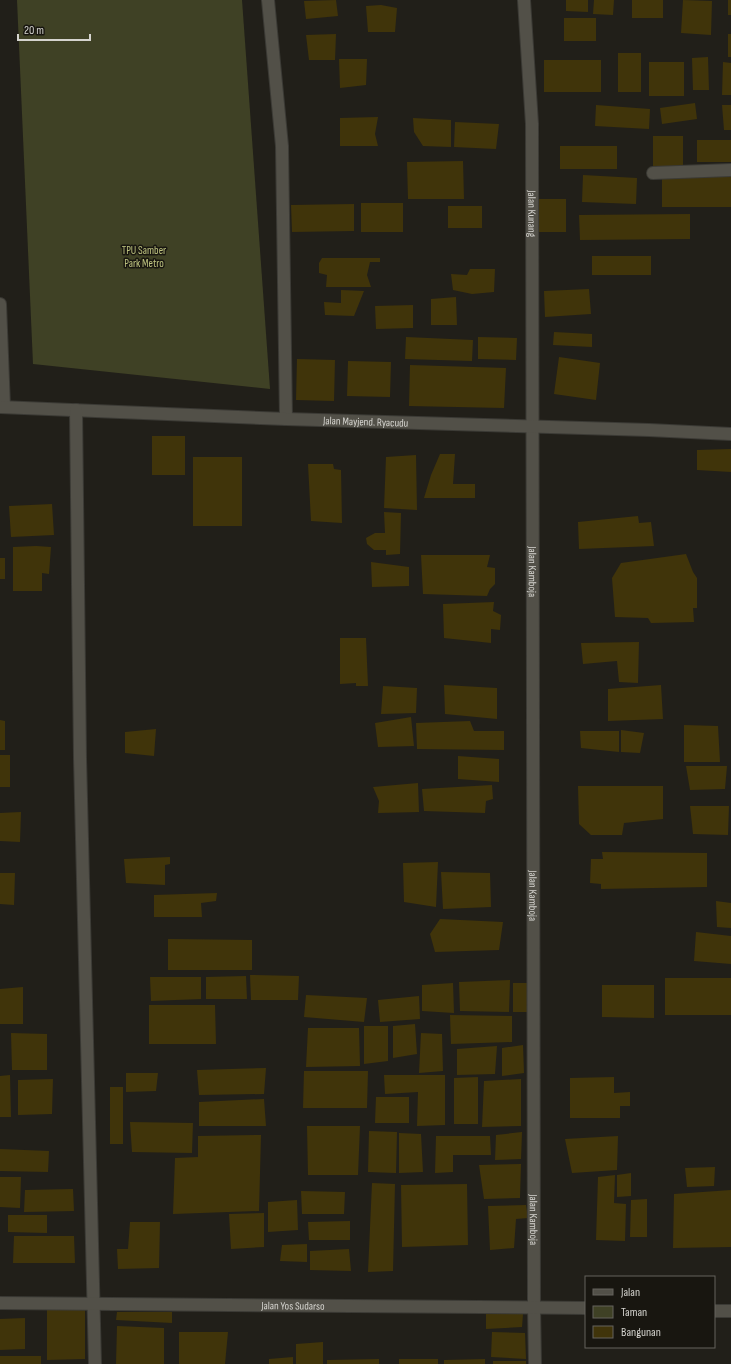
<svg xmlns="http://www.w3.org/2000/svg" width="731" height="1364" viewBox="0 0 731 1364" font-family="'Sofia Sans Condensed',sans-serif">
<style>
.green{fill:#3f4125}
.building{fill:#40340a}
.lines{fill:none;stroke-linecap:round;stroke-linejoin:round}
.minor-casing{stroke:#3b3a35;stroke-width:14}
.minor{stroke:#525048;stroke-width:12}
.labels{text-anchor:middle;stroke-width:3;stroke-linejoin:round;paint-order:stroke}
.street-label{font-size:11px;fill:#d5d4cf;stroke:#181610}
.park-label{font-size:11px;fill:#bfc480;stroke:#181610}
</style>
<rect width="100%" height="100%" fill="#211f19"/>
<path class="green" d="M17,0h225l28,389 -237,-25z"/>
<path class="building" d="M336,0l2,16 -32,3 -2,-18z
M566,0h22v12l-22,-1z
M594,0h20l-1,15 -20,-1z
M632,0h31v18h-31z
M683,0l29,1 -1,34 -30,-2z
M728,0h3v15h-3z
M381,5l16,3 -2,24h-27l-2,-26z
M564,18h32v23h-32z
M336,34l-1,26h-26l-3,-25z
M728,34h3v23h-3z
M618,53h23v39h-23z
M708,57l1,33h-16l-1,-32z
M339,59h28l-1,26 -26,3z
M544,60h57v32h-57z
M649,62h35v34h-35z
M723,62l8,1v32h-9z
M695,103l2,16 -35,5 -2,-16z
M596,105l54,4 -1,20 -54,-3z
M722,105h9v25h-7z
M378,117l-3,17 3,12h-38v-28z
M413,118l38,2v27l-28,-1 -9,-14z
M455,122l44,2 -3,25 -42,-2z
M653,136h30v31h-30z
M697,140h34v22h-34z
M560,146h57v23h-57z
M463,161l1,38h-56l-1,-37z
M583,175l54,3 -1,26 -54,-2z
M731,175v32h-69v-31z
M539,199h27v33h-27z
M361,203h42v29h-42z
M354,204v27l-62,1 -1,-27z
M448,206h34v22h-34z
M690,214v25l-110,1 -1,-25z
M592,256h59v19h-59z
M322,258h58v4h-10l-3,13 4,12h-45l1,-12 -8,-2v-10z
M470,269h25l-1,23 -22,2 -19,-4 -2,-16 16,1z
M589,289l2,25 -46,3 -1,-26z
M341,290l23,1 -10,25 -29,-1 -1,-13 17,1z
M456,297l1,28h-26v-26z
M413,305v23l-37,1 -1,-23z
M554,332l38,2v13l-39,-2z
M406,337l67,3 -1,21 -67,-2z
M478,337l39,1 -1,22 -38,-1z
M559,357l41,6 -4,37 -42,-6z
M297,359l38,1 -1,41 -38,-1z
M348,361l43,1 -1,35 -43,-1z
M410,365l96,3 -2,40 -95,-2z
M152,436h33v39h-33z
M731,449v23l-34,-2v-20z
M440,454h15l-2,30h22v14h-51l7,-23z
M416,455l1,55 -33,-2 2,-51z
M193,457h49v69h-49z
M308,464h25l1,5 7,1 1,53 -31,-2z
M52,504l2,31 -43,2 -2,-31z
M384,512l17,1 -1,41 -14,1v-5h-12l-7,-6 -1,-6 9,-5h10z
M638,516l1,7 12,-1 3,24 -75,3 -1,-27z
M36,546l15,1 -2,27 -7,-1v18h-29v-44z
M686,554l7,18 4,6v30h-4l1,14 -43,1 -3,-5 -33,-1 -3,-39 9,-15z
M421,555h69l-3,12 8,1v16l-5,5 -3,7 -64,-2z
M0,558h5v21h-5z
M371,562l38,5v19l-37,1z
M494,602l-1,9 8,4 -1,15 -9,-1v14l-47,-5 -1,-34z
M340,638h26l2,48h-12v-3l-16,1z
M639,642l-1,41 -19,-1 -2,-21 -34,3 -2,-21z
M444,685l53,3v31l-52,-5z
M661,685l2,34 -55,2v-32z
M383,686l34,2 -1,25 -35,1z
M411,717l3,29 -36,1 -3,-24z
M0,720l5,1v29h-5z
M470,721l4,10h30v19l-87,-1 -1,-26z
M684,725l34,1 2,36h-36z
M156,729l-2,27 -29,-3v-21z
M621,730l23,3 -4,20 -19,-1z
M580,731h39v21l-38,-4z
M0,755h10v32h-10z
M458,756l41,3v23l-41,-3z
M686,766h41l-2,23 -35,1z
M418,783l1,29 -41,1 1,-12 -6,-14z
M492,785l1,14 -7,2 -1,12 -61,-2 -2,-22z
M578,786h85v33l-39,4 -2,12h-31l-12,-11z
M690,806h39l-1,29 -35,-1z
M21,812l-1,30 -20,-1v-28z
M602,852l105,1v34l-106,2v-5l-11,-1 1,-24h12z
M170,857v7l-5,1v20l-39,-2 -2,-24z
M438,862l-2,45 -32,-5 -1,-39z
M441,872l49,1 1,34 -48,2z
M0,873h15l-1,32 -14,-1z
M217,893l-1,8 -15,2 1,14h-48v-22z
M716,901l15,2v25l-14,-1z
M440,919l63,3 -4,28 -64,2 -5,-18z
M696,932l35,4v28l-37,-3z
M168,939l84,1v30h-84z
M250,975l49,1 -1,24h-47z
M246,976l1,23h-41v-22z
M150,977h51v22l-50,2z
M665,978h66v37h-66z
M510,980l-1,32 -49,-1 -1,-29z
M453,983l1,30 -32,-2v-26z
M513,983h16l-1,29h-15z
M602,985h52v33l-52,-1z
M23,987v37h-23v-35z
M306,995l61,3 -3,24 -60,-5z
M419,996l1,23 -40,3 -2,-22z
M149,1005h66l1,39h-67z
M450,1015l62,1v26l-61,2z
M415,1024l2,30 -24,4v-32z
M364,1026h24v35l-24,3z
M308,1028h51l1,38 -54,1z
M11,1033l36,1v36h-35z
M421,1033l21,1 1,37 -24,2z
M523,1045l1,28 -22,3v-28z
M497,1046l-2,28 -38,1v-26z
M266,1068l-2,26 -65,1 -2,-25z
M304,1071h64l-1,37h-64z
M126,1073h32l-2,18 -30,1z
M10,1075l1,42h-11v-41z
M384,1075h61v50l-28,1 1,-34 -33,2z
M478,1077v47h-24v-46z
M614,1077v16l16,-1v14h-10v12h-50v-40z
M53,1079l-1,35 -34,1v-35z
M521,1079v47l-39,1 2,-46z
M110,1087h13v57h-13z
M376,1097h33v26h-34z
M264,1099l2,27h-67v-24z
M130,1122l63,1 -1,30 -60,-1z
M307,1126h53l-2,49h-50z
M369,1131l28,1 -1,41 -28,-1z
M522,1132l-1,27 -26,1 1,-25z
M399,1133l22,1 2,38 -24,1z
M261,1135l-2,76 -86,3 2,-56 23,-1v-21z
M436,1136h54l1,19h-38v17l-18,1z
M618,1136l-1,34 -45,3 -7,-34z
M0,1149l49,2 -1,21 -48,-1z
M521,1164l-1,34 -36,1 -5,-34z
M715,1167l-1,19 -27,1 -2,-19z
M631,1173v23l-14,1v-22z
M615,1175l-1,28 12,1 -1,37 -29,-1 2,-63z
M0,1177h21l-1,31 -20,-1z
M372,1183l23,1 -2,87 -25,1z
M467,1184l1,61 -66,2 -1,-62z
M73,1189l1,22 -50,1 1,-22z
M731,1190v57l-58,1 1,-54z
M301,1191l44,1 -1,22h-42z
M647,1199v38h-17l1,-37z
M297,1200l1,30 -30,2v-30z
M526,1205l2,13 -12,1 -2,29 -24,2 -2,-44z
M264,1213v34l-33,2 -2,-35z
M8,1215h39v18l-39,-1z
M350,1221v19h-41l-1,-18z
M130,1222h30l-1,46 -41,1 -1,-20h11z
M14,1236h60l1,27h-62z
M307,1244v18l-27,-1 2,-16z
M349,1249l2,22 -41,-1v-19z
M47,1310h38v49l-38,1z
M117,1312h55v11l-56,-3z
M486,1314h37l-1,13 -36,2z
M25,1318v31l-25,1v-31z
M117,1326l47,2v36h-48z
M179,1332h49l-3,32h-46z
M492,1332l33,1 1,26 -35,-2z
M323,1342v22h-27v-20z
M0,1356h41v8h-41z
M293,1357v7h-24v-5z
M379,1359v5h-52v-4z
M399,1359h39v5h-39z
M485,1359v5h-41v-4z
M493,1361h33v3h-33z"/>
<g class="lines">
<defs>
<g id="minor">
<path d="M268,0l14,146 4,273"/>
<path id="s1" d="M524,0l8,124 2,1182 1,58"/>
<path d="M653,173l78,-3"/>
<path d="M0,304l4,103"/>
<path id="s2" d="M0,407l286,12 363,11 82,4"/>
<path d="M76,410l4,348 15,606"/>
<path id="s3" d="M0,1303l586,5"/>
<path d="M714,1311h17"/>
</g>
</defs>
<use href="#minor" class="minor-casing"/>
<use href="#minor" class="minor"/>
</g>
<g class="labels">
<g class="street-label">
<text dy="4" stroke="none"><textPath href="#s1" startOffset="214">Jalan Kunang</textPath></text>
<text dy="4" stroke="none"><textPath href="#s2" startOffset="366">Jalan Mayjend. Ryacudu</textPath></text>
<text dy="4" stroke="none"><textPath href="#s1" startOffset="572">Jalan Kamboja</textPath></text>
<text dy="4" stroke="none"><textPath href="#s1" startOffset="896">Jalan Kamboja</textPath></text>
<text dy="4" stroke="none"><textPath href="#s1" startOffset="1220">Jalan Kamboja</textPath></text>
<text dy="4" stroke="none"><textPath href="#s3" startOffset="293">Jalan Yos Sudarso</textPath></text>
</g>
<g class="park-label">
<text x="144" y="254">TPU Samber<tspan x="144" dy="13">Park Metro</tspan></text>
</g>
</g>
<rect x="585" y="1276" width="130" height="72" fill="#181610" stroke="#64625c"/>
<rect x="593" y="1289" width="20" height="6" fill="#525048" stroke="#64625c"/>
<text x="621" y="1296" font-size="12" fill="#d5d4cf">Jalan</text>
<rect x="593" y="1306" width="20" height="12" fill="#3f4125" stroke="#64625c"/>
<text x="621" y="1316" font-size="12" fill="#d5d4cf">Taman</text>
<rect x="593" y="1326" width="20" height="12" fill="#40340a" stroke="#64625c"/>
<text x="621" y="1336" font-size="12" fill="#d5d4cf">Bangunan</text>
<path d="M18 34v6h72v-6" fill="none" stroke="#d5d4cf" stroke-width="2"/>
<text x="24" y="34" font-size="12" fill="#d5d4cf" stroke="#181610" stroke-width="3" paint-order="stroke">20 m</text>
</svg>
